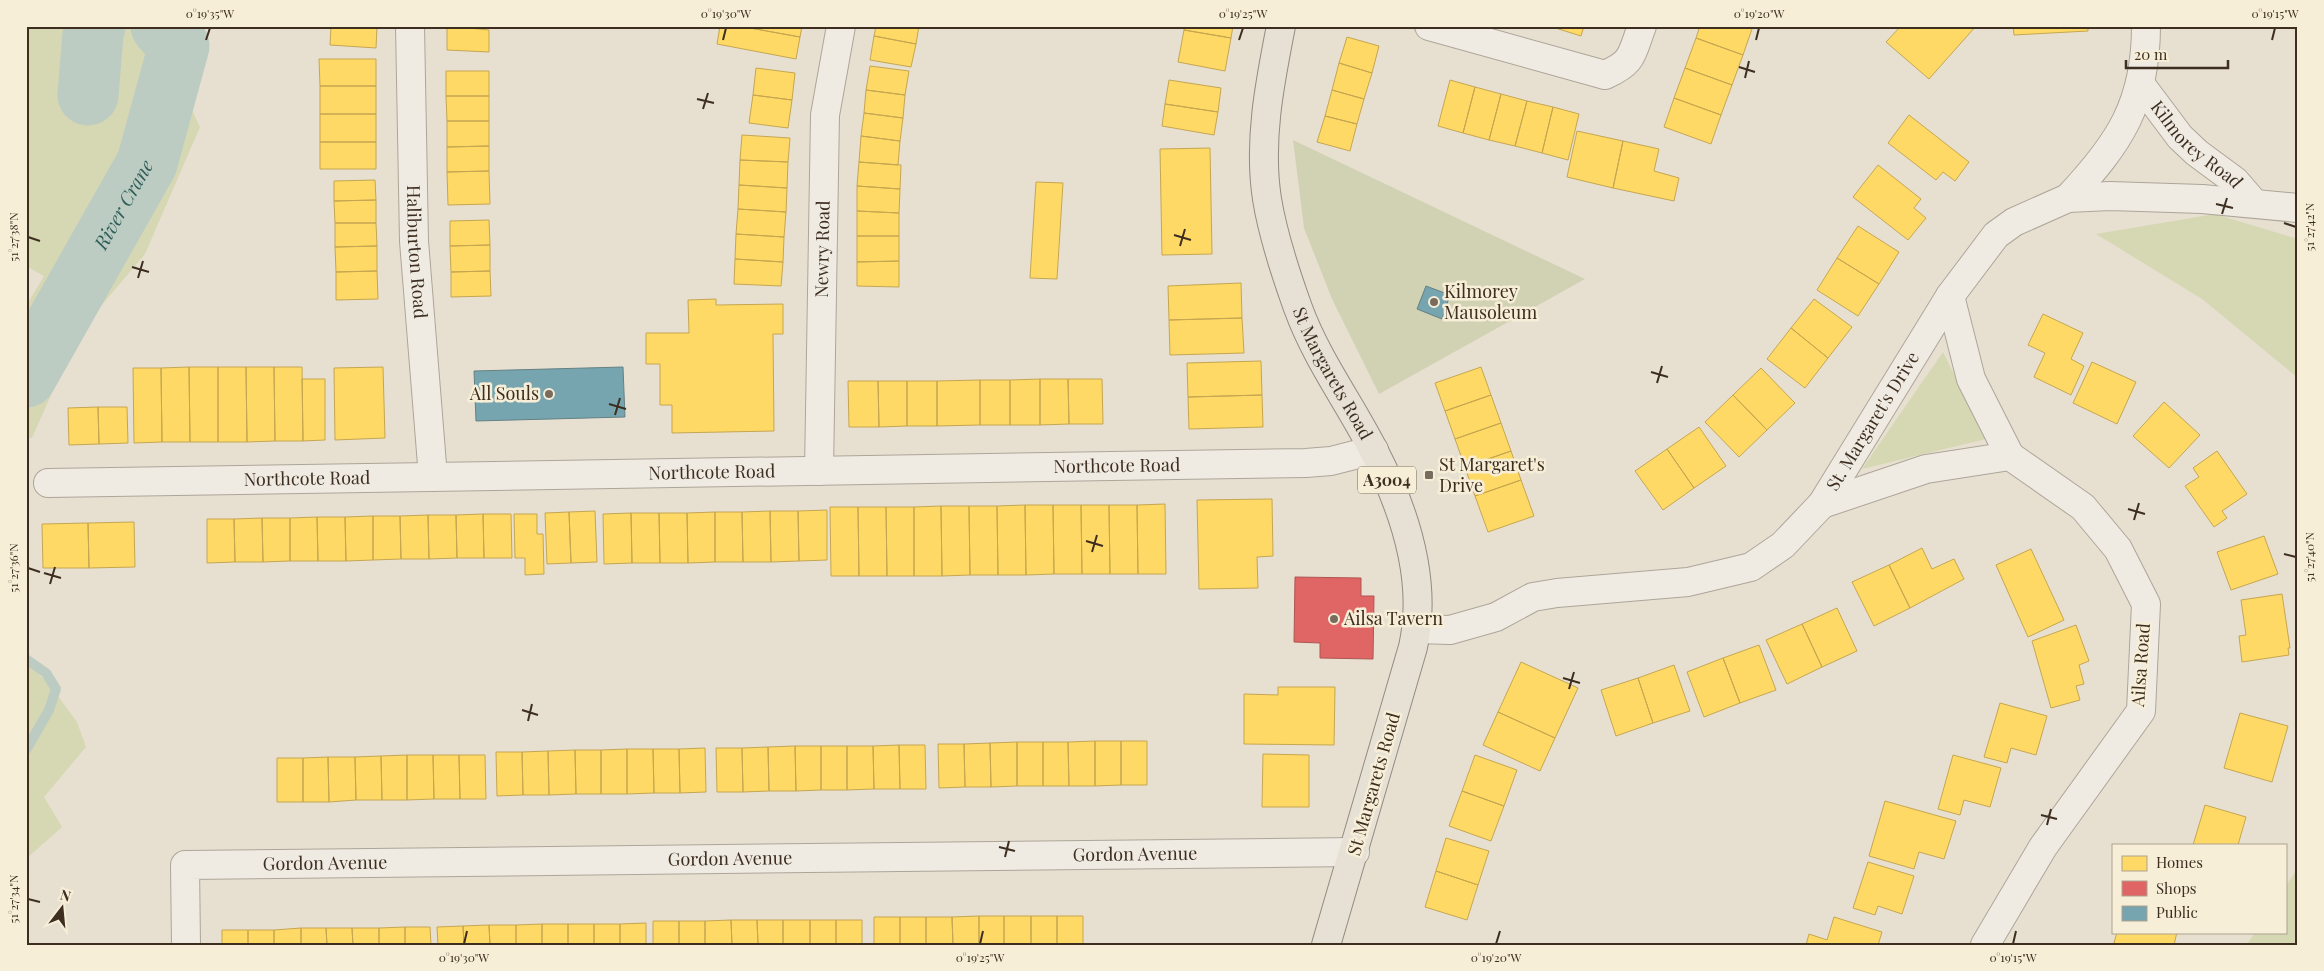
<svg xmlns="http://www.w3.org/2000/svg" width="2324" height="971" viewBox="0 0 2324 971" font-family="'Playfair Display',serif">
<style>
.green{fill:#d6d7b3}
.cemetery{fill:#d1d1b3}
.homes{fill:#ffd966;stroke:#c5a651}
.shops{fill:#e06666;stroke:#af5551}
.public{fill:#76a5af;stroke:#658184}
.lines{fill:none;stroke-linecap:round;stroke-linejoin:round}
.stream{stroke:#bcccc2;stroke-width:10}
.river{stroke:#bcccc2;stroke-width:61}
.street-casing{stroke:#ada599;stroke-width:30}
.primary-casing{stroke:#928b80;stroke-width:30}
.street{stroke:#efebe3;stroke-width:28}
.primary{stroke:#e6e1d4;stroke-width:28}
.ticks{fill:none;stroke:#3d2e20;stroke-width:2}
.poi-dot{fill:#786c5e;stroke:#f7eed8;stroke-width:2}
.labels{text-anchor:middle;stroke-width:5;stroke-linejoin:round;paint-order:stroke}
.shield{fill:#f7eed8;stroke:#756857;stroke-width:1}
.shield-label{font-size:16px;font-weight:bold;fill:#3d2e20}
.street-label{font-size:18px;fill:#3d2e20;stroke:#f7eed8}
.poi-label{font-size:18px;fill:#3d2e20;stroke:#f7eed8;text-anchor:start}
.water-label{font-size:19px;font-style:italic;fill:#2f5d5a;stroke:#f7eed8}
.neatline{fill:none;stroke:#3d2e20;stroke-width:2}
.ticks-label{font-size:12px;text-anchor:middle;fill:#3d2e20}
</style>
<rect width="100%" height="100%" fill="#e7e0d1"/>
<path class="green" d="M26,26h137l15,54 22,47 -55,127 -66,78 -47,106 -6,-1v-131l18,-30 -18,-10z
M2215,214l83,25v139l-96,-79 -106,-65z
M1943,352l43,87 -124,30z
M26,662l23,22 28,38 9,25 -42,50 18,30 -36,32z
M2298,868v77h-51l8,-13h30v-45z"/>
<path class="cemetery" d="M1293,140l292,139 -206,115 -47,-95 -28,-71z"/>
<path class="homes" d="M331,26h46l-1,22 -46,-3z
M447,26l42,4v22l-42,-2z
M720,26h19l61,11 -4,22 -79,-15z
M739,26h63l-2,11z
M876,26h43l-3,18 -42,-8z
M1184,26h49l-2,12 -47,-8z
M1549,26h35l-3,10z
M1700,26h53l-10,29 -47,-17z
M1901,26h75l-47,53 -43,-37z
M2013,26h75v5l-74,4z
M1184,30l47,8 -6,33 -47,-9z
M874,36l42,8 -5,23 -41,-7z
M1347,37l32,9 -7,27 -33,-10z
M1696,38l47,17 -11,30 -47,-17z
M319,59h57v27h-56z
M1339,63l33,10 -8,26 -32,-9z
M870,66l39,5 -4,24 -39,-5z
M756,68l39,5 -3,27 -39,-5z
M1685,68l47,17 -11,30 -47,-17z
M446,71h43v25h-43z
M1169,80l52,8 -3,24 -53,-8z
M1450,80l25,7 -12,46 -25,-7z
M320,86h56v28h-56z
M1475,87l26,7 -12,46 -26,-7z
M866,90l39,5 -2,23 -39,-5z
M1332,90l32,9 -7,25 -32,-8z
M1501,94l26,7 -12,45 -26,-6z
M753,95l39,5 -4,28 -39,-5z
M446,96h43v25h-42z
M1674,98l47,17 -10,29 -47,-17z
M1527,101l26,6 -11,46 -27,-7z
M1165,104l53,8 -4,23 -52,-9z
M1553,107l26,7 -11,46 -26,-7z
M864,113l39,5 -3,23 -39,-5z
M320,114h56v28h-56z
M1909,115l60,47 -14,19 -12,-9 -7,8 -48,-37z
M1325,116l32,8 -7,27 -33,-9z
M447,121h42v25l-42,1z
M1577,131l46,10 -10,47 -46,-11z
M742,135l48,3 -2,24 -48,-2z
M861,136l39,5 -2,24 -39,-3z
M1623,141l36,8 -5,22 25,7 -5,23 -61,-13z
M320,142h56v27h-56z
M489,146v25l-42,1v-25z
M1210,148l2,106 -50,1 -2,-106z
M740,160l48,2 -1,26 -48,-3z
M859,162l42,3 -1,24 -43,-3z
M1878,165l43,34 -7,9 12,10 -18,22 -55,-43z
M489,171l1,33 -42,1 -1,-33z
M375,180l1,20 -42,1v-20z
M1036,182l27,1 -6,96 -27,-1z
M739,185l48,3 -1,24 -48,-3z
M857,186l43,3 -1,24 -42,-2z
M376,200v23h-41l-1,-22z
M738,209l48,3 -2,25 -48,-3z
M857,211l42,2v23h-42z
M489,220l1,25 -40,1v-25z
M335,223h41l1,23 -42,1z
M1858,226l41,26 -20,32 -42,-26z
M736,234l48,3 -1,25 -48,-3z
M857,236h42v25l-42,1z
M490,245v26l-39,1 -1,-26z
M377,246v25l-41,1 -1,-25z
M1837,258l42,26 -21,32 -41,-26z
M735,259l48,3 -2,24 -47,-2z
M899,261v26l-42,-1v-24z
M377,271l1,28 -42,1v-28z
M490,271l1,25 -40,1v-25z
M1241,283l1,35 -73,2 -1,-34z
M716,299v6l67,-1v30h-10l1,97 -102,2v-28h-12v-41h-14v-31h43l-1,-33z
M1814,299l38,28 -24,31 -37,-30z
M2043,314l40,19 -12,26 13,7 -13,29 -37,-18 11,-24 -17,-8z
M1242,318l2,35 -74,2 -1,-35z
M1791,328l37,30 -23,30 -38,-29z
M1261,361l1,34 -74,2 -1,-34z
M2092,362l44,20 -19,42 -44,-21z
M189,367l1,75h-28l-1,-74z
M189,367h29v75h-28z
M218,367h28l1,75h-29z
M246,367h28l1,74 -28,1z
M274,367h28l1,74h-28z
M383,367l2,71 -50,2 -1,-72z
M1481,367l10,28 -46,16 -10,-28z
M133,368h28l1,74 -28,1z
M1761,368l34,35 -28,27 -34,-35z
M302,379h23v61l-22,1z
M1040,379v46h-30v-45z
M1040,379h28l1,45 -29,1z
M1068,379h34l1,45h-34z
M980,380v45l-43,1v-45z
M980,380h30v45h-30z
M848,381h30l1,46h-30z
M878,381h29v45l-28,1z
M907,381h30v45h-30z
M1262,395l1,32 -74,2 -1,-32z
M1491,395l10,28 -46,16 -10,-28z
M1733,395l34,35 -28,27 -34,-35z
M2164,402l36,33 -31,33 -36,-32z
M98,407l1,37 -30,1 -1,-37z
M98,407h29l1,36 -29,1z
M1501,423l10,28 -46,16 -10,-28z
M1699,427l27,39 -32,22 -27,-39z
M1667,449l27,39 -31,22 -28,-39z
M1511,451l10,29 -46,16 -10,-29z
M2217,451l30,43 -25,17 5,7 -13,9 -29,-41 14,-9 -6,-9z
M1521,480l13,36 -46,16 -13,-36z
M1272,499l1,57 -16,1 1,31 -59,1 -2,-89z
M1165,504l1,70h-28l-1,-69z
M1025,505h28l1,69 -28,1z
M1025,505l1,70h-28l-1,-69z
M1053,505h28l1,69h-28z
M1081,505h28l1,69h-28z
M1109,505h28l1,69h-28z
M941,506h28l1,69 -28,1z
M941,506l1,70h-28v-69z
M969,506h28l1,69h-28z
M830,507h28l1,69h-28z
M858,507h28l1,69h-28z
M886,507h28v69h-27z
M827,510v50l-28,1 -1,-50z
M595,511l2,51 -26,1 -2,-51z
M770,511h28l1,50 -28,1z
M770,511l1,51h-28l-1,-50z
M569,512l2,51 -24,1 -2,-51z
M715,512h27l1,50h-28z
M715,512v50l-27,1 -1,-50z
M631,513h28l1,50h-28z
M631,513l1,50 -28,1 -1,-50z
M659,513h28l1,50h-28z
M483,514h28l1,44h-28z
M483,514l1,44h-27l-1,-43z
M514,514h23v20h6l1,40 -19,1v-17h-10z
M428,515h28l1,43 -28,1z
M428,515l1,44h-28l-1,-43z
M373,516h27l1,43 -28,1z
M373,516v44l-27,1 -1,-44z
M317,517h28l1,44h-28z
M317,517l1,44h-28v-43z
M262,518h28v43l-27,1z
M262,518l1,44h-28l-1,-43z
M207,519h27l1,43 -28,1z
M134,522l1,45 -46,1 -1,-45z
M88,523l1,45h-46l-1,-44z
M2264,536l14,38 -47,16 -14,-38z
M1922,548l10,21 22,-10 10,20 -54,29 -21,-43z
M2031,549l33,71 -36,17 -32,-72z
M1889,565l21,43 -36,18 -22,-44z
M2282,594l8,54h-2l1,7 -47,7 -3,-26 7,-1 -5,-35z
M1837,608l20,43 -35,16 -20,-43z
M1802,624l20,43 -35,17 -21,-44z
M2076,625l13,36 -10,4 5,19 -8,2 4,14 -29,8 -19,-67z
M1759,645l17,45 -36,13 -17,-45z
M1723,658l17,45 -36,14 -17,-45z
M1521,662l57,26 -23,50 -57,-26z
M1674,665l16,46 -37,12 -15,-45z
M1638,678l15,45 -37,13 -15,-46z
M1278,687h57l-1,58 -90,-1v-50l34,1z
M2000,703l47,13 -11,39 -25,-7 -4,15 -23,-6z
M1498,712l57,26 -15,33 -57,-26z
M2240,713l48,13 -16,56 -48,-14z
M1095,741v45h-26l-1,-44z
M1095,741h26v44l-26,1z
M1121,741h26v44h-26z
M1017,742v44l-26,1 -1,-44z
M1017,742h26v44h-26z
M1043,742h25l1,44h-26z
M990,743l1,44h-26l-1,-43z
M938,744h26l1,43 -26,1z
M899,745l1,44h-26l-1,-43z
M899,745h26l1,44h-26z
M795,746l1,45h-27l-1,-44z
M795,746h26v44l-25,1z
M821,746h26v44h-26z
M847,746h26l1,43 -27,1z
M768,747l1,44 -26,1 -1,-44z
M705,748l1,44 -26,1 -1,-44z
M716,748h26l1,44h-26z
M627,749v45h-26v-44z
M627,749h26l1,44 -27,1z
M653,749h26l1,44h-26z
M575,750l1,44 -27,1 -1,-44z
M575,750h26v44h-25z
M548,751l1,44h-26l-1,-43z
M496,752h26l1,43 -26,1z
M1263,754l46,1v52h-47z
M407,755v45h-25l-1,-44z
M407,755h26l1,44 -27,1z
M433,755h26l1,44h-26z
M459,755h26l1,44h-26z
M1475,755l42,15 -13,36 -42,-15z
M1953,755l48,13 -11,39 -26,-7 -4,15 -22,-6z
M381,756l1,44h-26l-1,-43z
M328,757l1,45h-26v-44z
M328,757h27l1,43 -27,2z
M277,758h26v44h-26z
M1462,791l42,15 -13,35 -42,-15z
M1885,801l71,20 -12,38 -25,-7 -5,17 -45,-13z
M2205,805l41,12 -8,28h-45z
M1446,838l43,13 -11,34 -42,-14z
M1868,862l46,14 -12,38 -24,-8 -3,9 -22,-7z
M1436,871l42,14 -11,35 -42,-13z
M979,916v29h-26l-1,-28z
M979,916h25v29h-25z
M1004,916h27v29h-27z
M1031,916h26v29h-26z
M1057,916h26v29h-26z
M874,917h26v28h-26z
M900,917h26v28h-26z
M926,917h26l1,28h-27z
M1834,917l48,15 -4,13h-72l3,-11 18,6z
M731,920l1,25h-27v-24z
M731,920h26l1,25h-26z
M757,920h26v25h-25z
M783,920h27v25h-27z
M810,920h26v25h-26z
M836,920h26v25h-26z
M653,921h26v24h-26z
M679,921h26v24h-26z
M646,923v22h-26v-21z
M542,924v21h-26v-20z
M542,924h26v21h-26z
M568,924h26v21h-26z
M594,924h26v21h-26z
M489,925l1,20h-26l-1,-19z
M489,925h27v20h-26z
M463,926l1,19h-26l-1,-18z
M405,927v18h-26v-17z
M405,927h25l1,18h-26z
M301,928v17h-27v-15z
M301,928h25l1,17h-26z
M326,928h26l1,17h-26z
M352,928h27v17h-26z
M222,930h26v15h-26z
M248,930h26v15h-26z
M2117,932h60l-3,13h-54l-6,-2z"/>
<path class="shops" d="M1295,577l66,1v18h13l-1,63 -53,-1v-15l-26,-1z"/>
<path class="public" d="M1426,286l24,9 -8,24 -25,-10z
M623,367l2,50 -149,4 -2,-50z"/>
<g class="lines">
<path class="stream" d="M26,659l20,14 10,16 -7,21 -23,40"/>
<g class="river">
<path d="M88,95l5,-61 2,-8"/>
<path id="s1" d="M26,377l121,-214 32,-117 -18,-20"/>
</g>
<defs>
<g id="street">
<path id="s2" d="M410,26l4,215 19,236"/>
<path d="M1429,26l176,49c29,-13 26,-20 37,-49"/>
<path id="s3" d="M2141,85l39,52 17,16 38,28 19,22"/>
<path d="M2068,198c52,-55 78,-95 78,-172"/>
<path d="M1950,296l21,83 39,77"/>
<path id="s4" d="M819,471l6,-356 16,-89"/>
<path id="s5" d="M48,483l1258,-20 25,-2 43,-11"/>
<path d="M1822,504l104,-35 84,-13 73,51 35,42 28,55 -5,107 -98,136 -58,98"/>
<path id="s6" d="M1417,629l33,1 46,-13 37,-20 24,-4 131,-11 63,-15 32,-22 39,-41 128,-208 46,-61 18,-13 54,-24 42,-2 92,3 96,9"/>
<path id="s7" d="M186,945l-1,-80 1170,-13"/>
</g>
<g id="primary">
<path id="s8" d="M1281,26c-11,56 -23,115 -14,173 6,37 18,73 31,109 19,52 51,94 76,143 31,60 54,129 39,196l-87,298"/>
</g>
</defs>
<use href="#street" class="street-casing"/>
<use href="#primary" class="primary-casing"/>
<use href="#street" class="street"/>
<use href="#primary" class="primary"/>
</g>
<path class="ticks" d="M206,40l4,-12M723,40l3,-12M1239,40l4,-12M1756,40l3,-12M2272,40l3,-12M1739,67l16,5M1745,78l4,-17M697,99l17,4M703,109l5,-16M2216,204l17,4M2222,214l5,-16M2284,223l12,4M1174,235l17,5M28,237l12,4M1180,246l5,-17M132,267l17,5M138,278l5,-17M1651,372l17,5M1657,383l5,-17M609,404l17,5M615,415l5,-17M2128,509l17,5M2134,520l5,-17M1086,541l17,5M1092,552l5,-17M2284,554l12,3M28,568l12,4M44,573l17,5M50,584l5,-17M1563,678l17,5M1569,689l5,-17M522,710l16,5M528,721l4,-17M2041,815l16,4M2047,825l4,-16M999,847l16,4M1005,857l4,-16M28,899l12,3M464,944l3,-13M980,944l3,-13M1496,944l4,-13M2013,944l3,-13"/>
<g class="poi-dot">
<circle cx="1434" cy="302" r="5"/>
<circle cx="549" cy="394" r="5"/>
<rect x="1424" y="470" width="10" height="10" rx="2.5"/>
<circle cx="1334" cy="619" r="5"/>
</g>
<g class="labels">
<rect class="shield" x="1358" y="466.5" width="58" height="27" rx="4"/>
<g class="shield-label">
<text x="1387" y="486">A3004</text>
</g>
<g class="street-label">
<text dy="6" stroke="none"><textPath href="#s3" startOffset="82">Kilmorey Road</textPath></text>
<text dy="6" stroke="none"><textPath href="#s4" startOffset="222">Newry Road</textPath></text>
<text dy="6" stroke="none"><textPath href="#s2" startOffset="226">Haliburton Road</textPath></text>
<text dy="6" stroke="none"><textPath href="#s8" startOffset="362">St Margarets Road</textPath></text>
<text dy="6" stroke="none"><textPath href="#s6" startOffset="536">St. Margaret's Drive</textPath></text>
<text dy="6" stroke="none"><textPath href="#s5" startOffset="1069">Northcote Road</textPath></text>
<text dy="6" stroke="none"><textPath href="#s5" startOffset="664">Northcote Road</textPath></text>
<text dy="6" stroke="none"><textPath href="#s5" startOffset="259">Northcote Road</textPath></text>
<text transform="translate(2141 665) rotate(-86)" y="6">Ailsa Road</text>
<text transform="translate(1374 784) rotate(-74)" y="6">St Margarets Road</text>
<text dy="6" stroke="none"><textPath href="#s7" startOffset="1030">Gordon Avenue</textPath></text>
<text dy="6" stroke="none"><textPath href="#s7" startOffset="625">Gordon Avenue</textPath></text>
<text dy="6" stroke="none"><textPath href="#s7" startOffset="220">Gordon Avenue</textPath></text>
</g>
<g class="poi-label">
<text x="1444" y="298">Kilmorey<tspan x="1444" dy="21">Mausoleum</tspan></text>
<text x="539" y="400" text-anchor="end">All Souls</text>
<text x="1439" y="471">St Margaret's<tspan x="1439" dy="21">Drive</tspan></text>
<text x="1344" y="625">Ailsa Tavern</text>
</g>
<g class="water-label">
<text dy="7" stroke="none"><textPath href="#s1" startOffset="198">River Crane</textPath></text>
</g>
</g>
<rect width="2324" height="971" fill="none" stroke="#f7eed8" stroke-width="55"/>
<rect x="2112" y="844" width="175" height="90" fill="#f7eed8" stroke="#ada18e"/>
<rect x="2122" y="856" width="25" height="15" fill="#ffd966" stroke="#ada18e"/>
<text x="2156" y="868" font-size="15" fill="#3d2e20">Homes</text>
<rect x="2122" y="881" width="25" height="15" fill="#e06666" stroke="#ada18e"/>
<text x="2156" y="894" font-size="15" fill="#3d2e20">Shops</text>
<rect x="2122" y="906" width="25" height="15" fill="#76a5af" stroke="#ada18e"/>
<text x="2156" y="918" font-size="15" fill="#3d2e20">Public</text>
<g transform="translate(62 908) rotate(16)" stroke="#f7eed8" stroke-width="4" paint-order="stroke">
<path d="M0-4L9 19L0 12L-9 19Z" fill="#3d2e20"/>
<text y="-8" font-size="14" font-weight="bold" text-anchor="middle" fill="#3d2e20">N</text>
</g>
<path d="M2126 60v8h102v-8" fill="none" stroke="#3d2e20" stroke-width="2.5"/>
<text x="2134" y="60" font-size="15" fill="#3d2e20" stroke="#f7eed8" stroke-width="4" paint-order="stroke">20 m</text>
<rect x="28" y="28" width="2268" height="916" class="neatline"/>
<g class="ticks-label">
<text x="210" y="18">0°19'35"W</text>
<text x="726" y="18">0°19'30"W</text>
<text x="1243" y="18">0°19'25"W</text>
<text x="1759" y="18">0°19'20"W</text>
<text x="2275" y="18">0°19'15"W</text>
<text transform="translate(2310 227) rotate(-90)" y="4">51°27'42"N</text>
<text transform="translate(14 237) rotate(-90)" y="4">51°27'38"N</text>
<text transform="translate(2310 557) rotate(-90)" y="4">51°27'40"N</text>
<text transform="translate(14 568) rotate(-90)" y="4">51°27'36"N</text>
<text transform="translate(14 899) rotate(-90)" y="4">51°27'34"N</text>
<text x="464" y="962">0°19'30"W</text>
<text x="980" y="962">0°19'25"W</text>
<text x="1496" y="962">0°19'20"W</text>
<text x="2013" y="962">0°19'15"W</text>
</g>
</svg>
